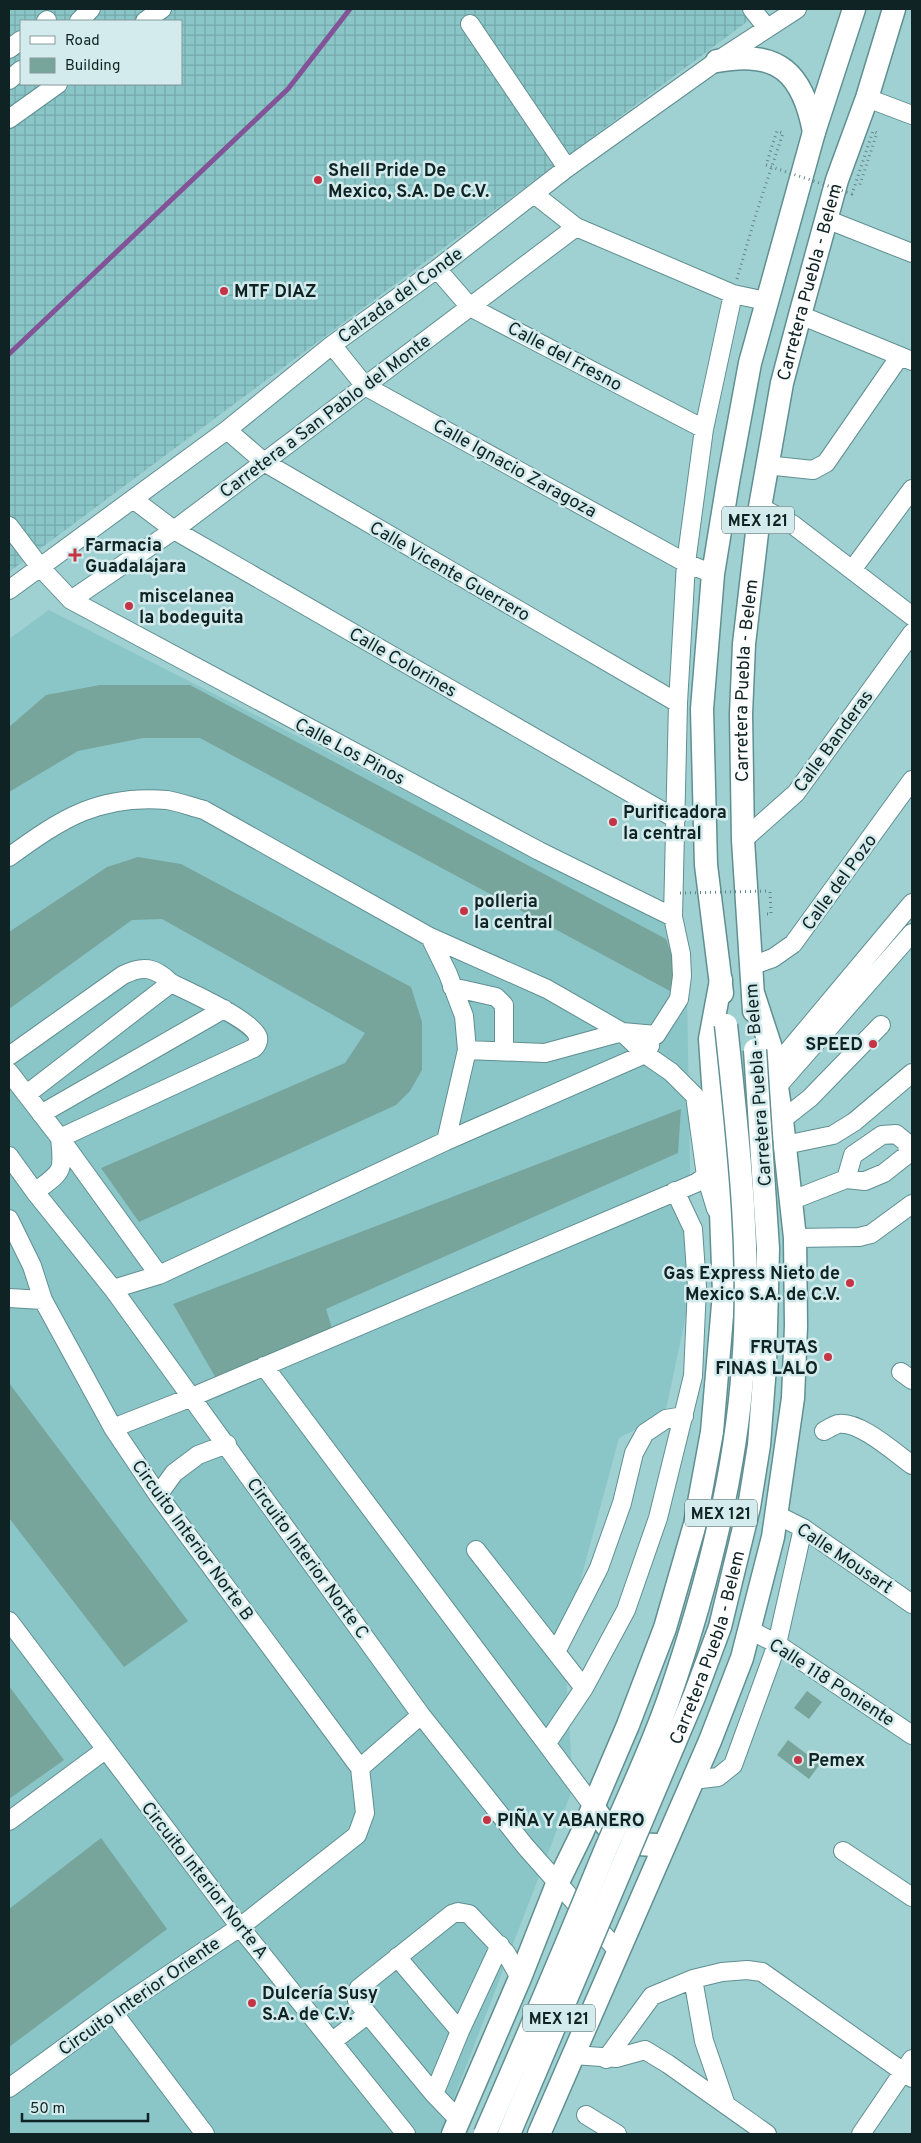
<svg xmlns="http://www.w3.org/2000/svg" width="921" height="2143" viewBox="0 0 921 2143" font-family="Overpass,sans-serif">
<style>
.built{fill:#8ac5c7}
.industrial{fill:url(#industrial-grid);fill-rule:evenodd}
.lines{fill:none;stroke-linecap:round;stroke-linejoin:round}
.stream{stroke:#835397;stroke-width:5}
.building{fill:#78a59b}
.minor-casing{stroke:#608f91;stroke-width:20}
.major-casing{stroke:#608f91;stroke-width:25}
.path{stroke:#628788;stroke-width:3;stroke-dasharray:1 4;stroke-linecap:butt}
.minor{stroke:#fff;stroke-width:18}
.major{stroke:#fff;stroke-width:22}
.major-bridge-casing{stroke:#608f91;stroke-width:25;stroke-linecap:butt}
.path-bridge{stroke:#628788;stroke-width:3;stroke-dasharray:1 4;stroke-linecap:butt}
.major-bridge{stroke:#fff;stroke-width:22}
.poi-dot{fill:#c43444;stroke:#d3ebec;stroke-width:2}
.labels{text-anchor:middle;stroke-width:5;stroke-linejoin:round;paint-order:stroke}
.shield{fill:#d3ebec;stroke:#4a5f60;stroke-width:1}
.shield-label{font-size:16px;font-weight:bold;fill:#0f2324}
.poi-label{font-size:18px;font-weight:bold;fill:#0f2324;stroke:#d3ebec;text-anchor:start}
.street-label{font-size:18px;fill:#0f2324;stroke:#d3ebec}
</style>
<defs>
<pattern id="industrial-grid" width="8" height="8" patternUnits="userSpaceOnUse" patternTransform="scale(1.25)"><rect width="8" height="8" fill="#8ac5c7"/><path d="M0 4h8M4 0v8" fill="none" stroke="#76a9ab"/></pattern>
</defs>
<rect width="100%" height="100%" fill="#9fd0d2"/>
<path class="built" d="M49,610l637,324 6,353 -27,127 -46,24 -55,203 9,147 -133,346h-431v-1495z"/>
<path class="industrial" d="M9,9h755l-755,563zM21,21h160v63h-160z"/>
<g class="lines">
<path class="stream" d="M9,354l279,-265 62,-80"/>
</g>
<path class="building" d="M100,685h90l476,254 9,26 -5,26 -470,-253h-57l-65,13 -69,41v-65l37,-32z
M138,857l43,7 230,123 11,35v48l-12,21 -14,14 -257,117 -38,-54 244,-105 20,-30 -203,-114 -30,1 -123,89v-77l98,-65z
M681,1109l-3,44 -352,156 6,19 -115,52 -44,-76z
M9,1383l179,238 -64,46 -115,-149z
M9,1686l55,74 -55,39z
M807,1691l15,11 -13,17 -15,-11z
M788,1740l32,24 -11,15 -32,-24z
M101,1838l66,91 -158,118v-138z"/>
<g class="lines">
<defs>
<path id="minor" d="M752,9l15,19
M46,21l1,-1
M79,21l12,-12
M145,21l17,-12
M470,24l97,144
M9,49l12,-9
M9,80l12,-10
M867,98l45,17
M9,119l49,-35
M534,194l42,33 157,67
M826,219l86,34
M437,269l33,38 234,122
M800,315l112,46
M332,345l33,41 321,177 27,11
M227,430l37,32 414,241
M766,465l47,5 13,-7 74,-107
M133,499l41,31 502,289
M760,507l32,17 120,92
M9,526l31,41 31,33 468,251 134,66
M852,570l60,-81
M9,590l218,-160 105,-85 105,-76 130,-101 150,-107 80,-52
M71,600l103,-70 402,-303
M743,840l53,-47 116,-160
M9,857c52,-38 90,-63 158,-57 12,2 25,7 37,10l226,127 117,52 75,43 23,22 26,18 24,24 11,80 10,33
M751,966l22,-8 20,-14 119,-164
M452,987l44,10 8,8v46
M467,1050l78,3 77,-21 34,3 23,-36 3,-23 -1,-22 -8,-37 5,-214 8,-140 18,-134 29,-135 33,7
M9,1056l114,-81c20,-10 32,-8 48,8
M774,1068l138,-165
M9,1072l51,66 99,137
M777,1087l135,-154
M27,1094l144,-111c17,8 83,38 87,54 1,5 -1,8 -4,11l-194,90c4,36 2,33 -25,54
M41,1114l183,-105
M782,1120l28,-22 71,-73
M446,1141l199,-87 5,-8
M785,1145l48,-10 21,-13 58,-49
M9,1156l26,36 78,97 308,426 104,131 93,105
M790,1201l56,-22 19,2 19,-8 24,-19 -1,-11 -11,-9 -14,1 -29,20 -7,24
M9,1219l23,47 11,34 70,128 45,67 202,273 5,45 -8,22 -117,92 -127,85 -104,76
M795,1238l64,-1 12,-3 41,-30
M113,1289l46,-14 287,-134 21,-91 -3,-34 -16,-42 -18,-37
M9,1298l34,2
M264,1366l329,440
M901,1372l11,8
M113,1428l79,-31 504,-214 10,-7
M824,1431c4,-2 10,-6 14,-7 21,-4 57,29 74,41
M158,1495l16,-22 24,-18 29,-11
M777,1515l26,13 109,76
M476,1550l108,138
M9,1621l231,306 166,207
M750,1630l27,14 135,91
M557,1650l42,-82 23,-65 12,-50 11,-20 21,-14 18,-3
M547,1743l37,-55 42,-78 32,-92 35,-142 4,-89 -4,-58 -18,-38
M360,1768l61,-53
M693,1780l25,-3 15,-12 44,-121 26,-116
M9,1821l96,-71
M843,1851l69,46
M397,1957l63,74
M693,1979l11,62 22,64
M113,2012l92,122
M333,2041l35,-27
M573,2055l43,3 29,-8 23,14 99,70
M606,2059l46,-63 41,-17 29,-7 25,-2 15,2 150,106
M434,2094l26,-63 40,-86
M586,2115l31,19
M459,2120l-25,-26 -77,-93 -1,-7 3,-6 93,-74 6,-2 11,2 37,39 14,25
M861,2134l51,-75"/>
<g id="major">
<path d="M717,61c62,-12 86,13 97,71"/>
<path d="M722,993l-16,-128 -4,-156 11,-135 15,-92 22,-119 64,-231 40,-123"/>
<path id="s1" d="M754,1011l-11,-171 -2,-126 3,-70 16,-137 22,-124 18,-68 37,-135 30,-82 27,-89"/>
<path d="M593,1806c22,35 30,39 71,39"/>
<path d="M453,2134l67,-156 37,-94 25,-51 46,-108 37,-97 30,-104 17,-92 12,-139 -4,-108 -10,-146 11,-59"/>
<path d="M539,2134l171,-393 32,-83 31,-121 20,-139 3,-72 -1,-88 -13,-118 -11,-72 -17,-52"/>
</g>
</defs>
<use href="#minor" class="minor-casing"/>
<use href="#major" class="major-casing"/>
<path class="path" d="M737,279l19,-65 27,-81 -6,-2 -11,34
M767,914h4l-1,-23"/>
<use href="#minor" class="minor"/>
<use href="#major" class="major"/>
<defs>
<g id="major-bridge">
<path d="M485,2134c41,-94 81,-188 120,-283 22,-52 47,-103 65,-156 36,-105 65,-216 73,-328 9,-113 -5,-228 -17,-342"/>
<path id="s2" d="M509,2134l185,-437 26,-70 29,-120 10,-62 6,-79 3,-117 -13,-199"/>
</g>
</defs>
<use href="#major-bridge" class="major-bridge-casing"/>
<path class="path-bridge" d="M766,165l86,29 21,-63 4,2 -18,54
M680,893l90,-2"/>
<use href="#major-bridge" class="major-bridge"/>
</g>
<g class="poi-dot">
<circle cx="318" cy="180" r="5"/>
<circle cx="224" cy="291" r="5"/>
<path d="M72.5 547.5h5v5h5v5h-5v5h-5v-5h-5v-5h5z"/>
<circle cx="129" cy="606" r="5"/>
<circle cx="613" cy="822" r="5"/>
<circle cx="464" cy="911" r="5"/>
<circle cx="873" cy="1044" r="5"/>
<circle cx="850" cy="1283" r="5"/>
<circle cx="828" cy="1357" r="5"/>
<circle cx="798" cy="1760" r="5"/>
<circle cx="487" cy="1820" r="5"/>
<circle cx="252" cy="2003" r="5"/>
</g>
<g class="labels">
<g class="shield">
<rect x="722" y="506.5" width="72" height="27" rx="4"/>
<rect x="685" y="1499.5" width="72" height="27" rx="4"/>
<rect x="523" y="2004.5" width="72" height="27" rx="4"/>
</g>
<g class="shield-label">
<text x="758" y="526">MEX 121</text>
<text x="721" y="1519">MEX 121</text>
<text x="559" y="2024">MEX 121</text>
</g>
<g class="poi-label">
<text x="328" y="176">Shell Pride De<tspan x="328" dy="21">Mexico, S.A. De C.V.</tspan></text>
<text x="234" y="297">MTF DIAZ</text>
<text x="85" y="551">Farmacia<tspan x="85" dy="21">Guadalajara</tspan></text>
<text x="139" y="602">miscelanea<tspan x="139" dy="21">la bodeguita</tspan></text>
<text x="623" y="818">Purificadora<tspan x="623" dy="21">la central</tspan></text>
<text x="474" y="907">polleria<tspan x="474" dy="21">la central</tspan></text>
<text x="863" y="1050" text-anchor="end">SPEED</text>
<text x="840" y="1279" text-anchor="end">Gas Express Nieto de<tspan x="840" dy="21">Mexico S.A. de C.V.</tspan></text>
<text x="818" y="1353" text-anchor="end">FRUTAS<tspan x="818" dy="21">FINAS LALO</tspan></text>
<text x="808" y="1766">Pemex</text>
<text x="497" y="1826">PIÑA Y ABANERO</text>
<text x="262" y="1999">Dulcería Susy<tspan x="262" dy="21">S.A. de C.V.</tspan></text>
</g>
<g class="street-label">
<text dy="6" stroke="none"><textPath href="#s1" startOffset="736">Carretera Puebla - Belem</textPath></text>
<text transform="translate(400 295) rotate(-36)" y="6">Calzada del Conde</text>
<text transform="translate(565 356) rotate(28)" y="6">Calle del Fresno</text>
<text transform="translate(325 416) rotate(-37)" y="6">Carretera a San Pablo del Monte</text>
<text transform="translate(515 468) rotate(29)" y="6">Calle Ignacio Zaragoza</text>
<text transform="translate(450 571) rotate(30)" y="6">Calle Vicente Guerrero</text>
<text transform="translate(403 662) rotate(30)" y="6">Calle Colorines</text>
<text dy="6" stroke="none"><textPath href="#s1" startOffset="331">Carretera Puebla - Belem</textPath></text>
<text transform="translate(833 741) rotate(-54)" y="6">Calle Banderas</text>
<text transform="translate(350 751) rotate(28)" y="6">Calle Los Pinos</text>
<text transform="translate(839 882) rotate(-54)" y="6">Calle del Pozo</text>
<text transform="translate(758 1085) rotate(-94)" y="6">Carretera Puebla - Belem</text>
<text transform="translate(193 1540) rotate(54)" y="6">Circuito Interior Norte B</text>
<text transform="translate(308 1558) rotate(54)" y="6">Circuito Interior Norte C</text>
<text transform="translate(845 1558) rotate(34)" y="6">Calle Mousart</text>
<text dy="6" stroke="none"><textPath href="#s2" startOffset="526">Carretera Puebla - Belem</textPath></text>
<text transform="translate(832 1682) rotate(33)" y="6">Calle 118 Poniente</text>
<text transform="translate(205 1880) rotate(52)" y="6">Circuito Interior Norte A</text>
<text transform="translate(139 1996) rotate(-35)" y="6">Circuito Interior Oriente</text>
</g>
</g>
<rect width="921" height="2143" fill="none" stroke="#0f2324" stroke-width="20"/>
<rect x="20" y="20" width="162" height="65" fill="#d3ebec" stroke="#859b9c"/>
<rect x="30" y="36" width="25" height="8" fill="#ffffff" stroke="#859b9c"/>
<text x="65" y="45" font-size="15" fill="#0f2324">Road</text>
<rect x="30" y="58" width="25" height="15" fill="#78a59b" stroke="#859b9c"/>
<text x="65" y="70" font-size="15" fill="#0f2324">Building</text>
<path d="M22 2113v8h126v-8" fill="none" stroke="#0f2324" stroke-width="2.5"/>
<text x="30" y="2113" font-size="15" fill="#0f2324" stroke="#d3ebec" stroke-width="4" paint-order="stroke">50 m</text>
</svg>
